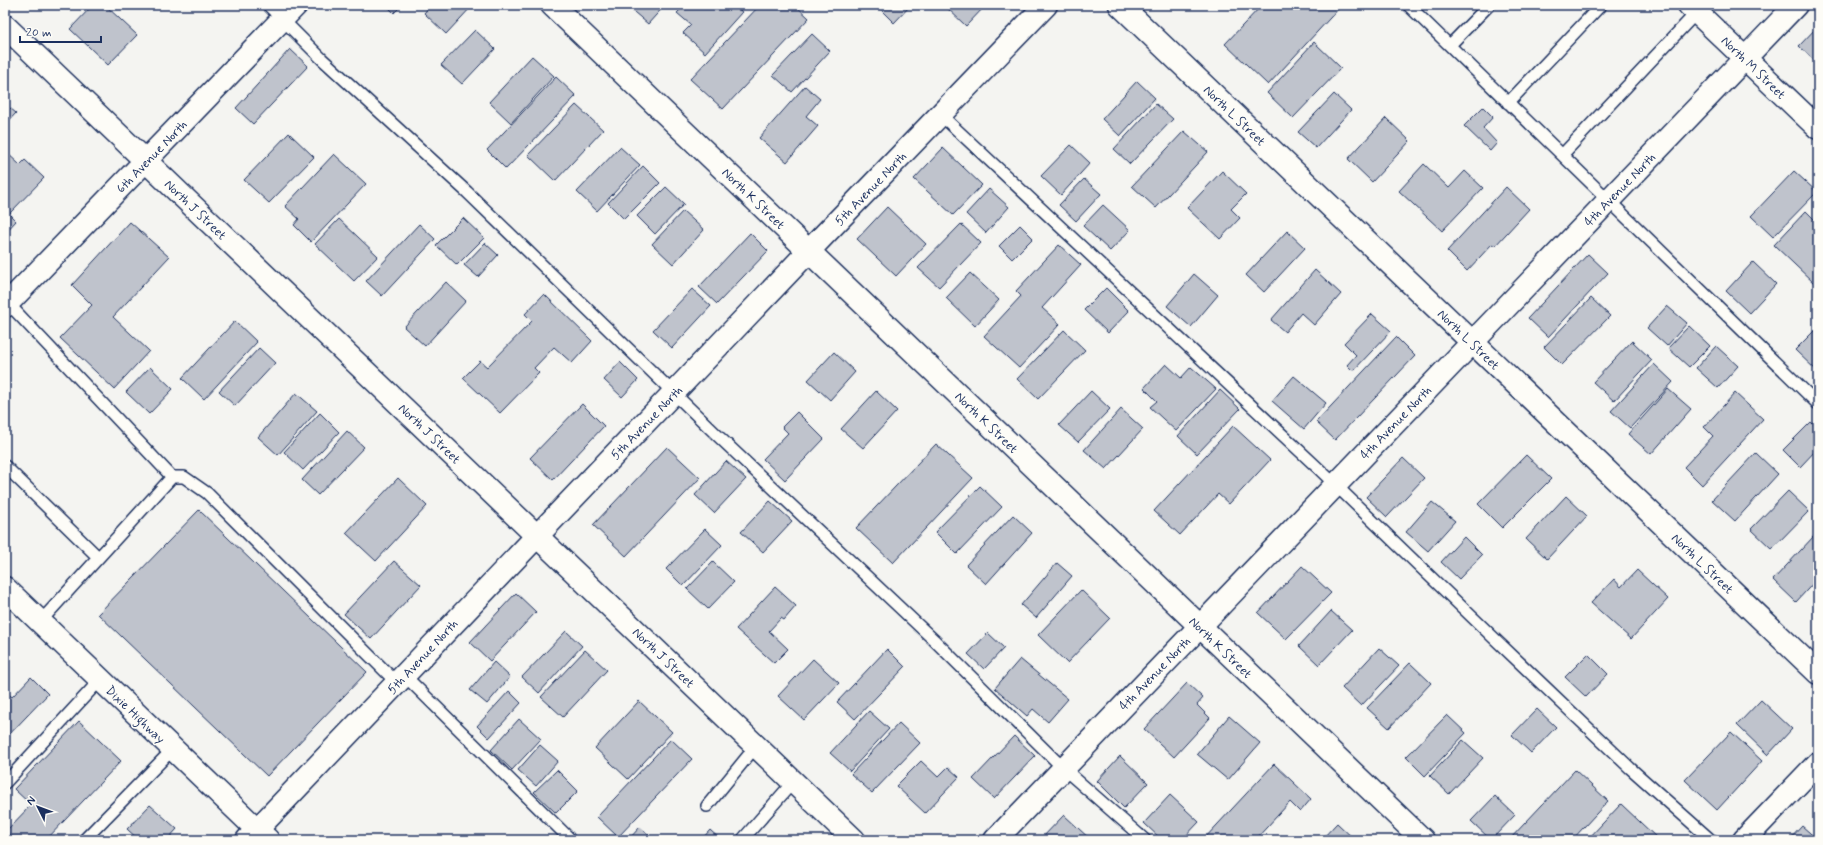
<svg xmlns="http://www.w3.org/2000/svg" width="1823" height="845" viewBox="0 0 1823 845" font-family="Mynerve,sans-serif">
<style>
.building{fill:#bfc3cc;stroke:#1b2f5e}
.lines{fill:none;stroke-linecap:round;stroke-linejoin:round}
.lane-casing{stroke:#1b2f5e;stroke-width:14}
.street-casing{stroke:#1b2f5e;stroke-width:25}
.primary-casing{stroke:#1b2f5e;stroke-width:25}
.lane{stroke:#fdfcf7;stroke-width:11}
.street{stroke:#fdfcf7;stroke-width:22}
.primary{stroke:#fdfcf7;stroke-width:22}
.labels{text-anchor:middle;stroke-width:3;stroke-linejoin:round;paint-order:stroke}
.street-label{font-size:13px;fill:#1b2f5e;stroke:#fdfcf7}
</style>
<rect width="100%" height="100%" fill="#f4f4f1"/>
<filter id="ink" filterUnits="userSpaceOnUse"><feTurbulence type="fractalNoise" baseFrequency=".025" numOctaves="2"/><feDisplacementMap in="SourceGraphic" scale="8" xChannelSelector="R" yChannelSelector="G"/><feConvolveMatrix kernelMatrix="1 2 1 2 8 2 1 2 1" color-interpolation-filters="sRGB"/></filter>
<g filter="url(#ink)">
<path class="building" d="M93,5h12l32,30 -29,30 -38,-36z
M386,5h16l-8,8z
M431,5h42l-27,29 -22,-21z
M629,5h36l-17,19 -21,-18z
M685,5h49l8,7 -37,41 -22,-20 8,-8 -14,-12z
M760,5h35l14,13 -86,91 -33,-30z
M876,5h35l-17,18z
M944,5h42l-20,21z
M1262,5h80l-74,80 -43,-41z
M1818,26v38l-19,-18z
M475,30l20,19 -33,35 -21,-19z
M812,34l18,17 -38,41 -19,-17z
M1314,42l27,26 -48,50 -26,-25z
M290,49l18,17 -55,58 -17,-16z
M532,56l22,20 -43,47 -22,-21z
M556,77l20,19 -70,73 -19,-19z
M1137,81l18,17 -35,38 -18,-17z
M805,86l15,13 -14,17 12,10 -31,36 -28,-24z
M1334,94l17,16 -35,38 -18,-16z
M5,104l11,9 -11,12z
M1156,104l17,15 -43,45 -16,-15z
M576,105l27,25 -48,51 -27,-26z
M1483,107l10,10 -10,11 14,15 -7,8 -26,-25z
M1386,118l24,23 -38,41 -24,-23z
M1184,131l24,21 -52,56 -24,-22z
M289,133l25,24 -45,46 -25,-23z
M1071,145l19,18 -29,32 -20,-19z
M620,147l20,18 -43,46 -20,-19z
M943,148l39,37 -29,30 -39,-36z
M5,151l15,14 5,-5 19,18 -35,36 7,7 -11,12z
M334,154l32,30 -55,58 -17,-17 5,-6 -14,-13z
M1424,164l25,24 16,-17 18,17 -41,43 -43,-40z
M643,166l17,17 -36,36 -16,-16z
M1222,171l24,23 -15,15 9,9 -20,21 -33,-31z
M1794,171l23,21 -44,45 -22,-21z
M1084,179l17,15 -25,27 -17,-16z
M666,187l18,17 -29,30 -18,-18z
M1506,187l23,22 -34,37 -3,-2 -25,27 -20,-20z
M989,189l20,18 -23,26 -20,-19z
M1103,205l27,25 -20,21 -27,-25z
M887,207l39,37 -30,32 -39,-37z
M683,211l21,19 -31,34 -21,-20z
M1806,211l12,12v56l-4,4 -40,-38z
M463,218l21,20 -27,27 -21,-20z
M339,219l39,37 -24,25 -39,-37z
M130,222l39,35 -56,60 36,34 -35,38 -54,-51 32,-33 -20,-20z
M419,224l16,15 -53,57 -16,-15z
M961,224l20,19 -42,44 -21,-19z
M1020,225l13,13 -21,21 -13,-13z
M1287,231l18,17 -41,44 -18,-17z
M750,233l18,18 -51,53 -18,-17z
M485,243l13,12 -20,22 -14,-12z
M1059,245l22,20 -39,43 18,16 -41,44 -35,-32 37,-40 -5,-5z
M1588,254l20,19 -60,64 -20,-19z
M1753,262l23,22 -27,29 -23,-22z
M1315,270l26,24 -27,31 -13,-12 -16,19 -14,-12z
M970,273l29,27 -24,26 -29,-28z
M1194,274l24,21 -27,32 -24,-21z
M446,282l20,19 -41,45 -21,-19z
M1106,288l23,23 -21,22 -24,-23z
M692,289l19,17 -39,42 -19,-18z
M544,294l48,47 -20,22 -18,-16 -20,21 5,5 -39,40 -37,-35 17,-17 7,6 45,-46 -7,-7z
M1591,298l19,18 -48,49 -18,-18z
M1667,306l20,17 -20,23 -20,-18z
M1372,314l19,17 -38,40 -6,-6 9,-10 -12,-12z
M235,321l22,21 -53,57 -22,-21z
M1689,326l21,20 -21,21 -21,-19z
M1064,330l21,20 -47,49 -21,-20z
M1815,330l3,2v40l-23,-22z
M1396,337l19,19 -80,84 -19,-18z
M1632,341l20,19 -38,41 -21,-19z
M1716,346l22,20 -20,22 -22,-20z
M259,348l16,15 -40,43 -16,-15z
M834,352l21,20 -25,28 -22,-20z
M620,362l18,18 -16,17 -18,-17z
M1166,364l15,14 10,-11 25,22 -40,42 -26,-24 7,-6 -13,-13z
M1654,364l19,18 -43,46 -19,-17z
M150,367l23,22 -24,25 -23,-22z
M1294,376l32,27 -22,26 -32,-28z
M1668,389l23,20 -40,45 -23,-20z
M1220,390l20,19 -43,45 -19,-18z
M876,391l21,20 -34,37 -22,-19z
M1091,391l19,18 -32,33 -19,-17z
M296,393l21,18 -39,44 -20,-18z
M1735,393l28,26 -61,66 -18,-18 29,-31 -9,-9z
M582,404l22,22 -51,54 -23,-22z
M1121,409l22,20 -37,40 -22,-19z
M797,412l27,27 -39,41 -22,-21 25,-26 -6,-6z
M320,413l19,19 -36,38 -19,-18z
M1811,422l7,7v19l-18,19 -17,-17z
M1233,426l37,34 -41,44 -11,-10 -38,41 -26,-24z
M347,431l17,16 -46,48 -16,-15z
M936,444l37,34 -80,85 -37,-35z
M667,447l33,31 -74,78 -33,-31z
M1756,453l22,21 -43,47 -23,-21z
M1526,455l25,24 -49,49 -24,-24z
M1403,458l21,20 -37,39 -21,-20z
M726,461l20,18 -32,34 -19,-18z
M398,478l29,28 -51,55 -30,-28z
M980,486l22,21 -45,47 -22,-22z
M1788,491l21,20 -37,38 -21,-20z
M1566,496l21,20 -40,43 -21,-20z
M770,501l22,20 -29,31 -22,-20z
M1432,502l23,19 -27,30 -22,-19z
M199,510l168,162 -100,104 -169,-162z
M1013,515l19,18 -46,51 -20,-19z
M705,529l17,16 -39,41 -17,-17z
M1814,536l4,3v39l-22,24 -23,-22z
M1464,537l18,18 -23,24 -18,-17z
M394,561l27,24 -50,54 -27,-25z
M713,562l21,20 -26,27 -21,-20z
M1057,563l15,13 -36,42 -15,-13z
M1302,566l29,27 -45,46 -28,-26z
M1637,570l31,29 -37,40 -40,-36 23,-24 7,8z
M775,587l21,19 -12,14 -3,-2 -12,13 19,18 -14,14 -38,-34z
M1081,590l29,28 -43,45 -29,-28z
M516,593l20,19 -46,49 -20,-19z
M1331,611l21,19 -33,35 -20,-19z
M566,631l16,15 -43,47 -17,-16z
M988,633l16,15 -20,21 -16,-15z
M1379,648l20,18 -38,40 -19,-18z
M887,649l18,18 -50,52 -18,-17z
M585,650l22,20 -44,47 -22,-20z
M1588,654l20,20 -22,23 -21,-20z
M813,659l26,24 -35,37 -26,-24z
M1020,659l48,40 -20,23 -15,-13 -6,7 -32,-28z
M494,662l16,15 -23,27 -17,-14z
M1410,663l21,20 -42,45 -22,-20z
M31,677l17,17 -43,45v-48l7,6z
M1187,683l16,15 -6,7 13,13 -36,39 -30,-28z
M509,691l12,12 -32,35 -12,-12z
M1761,700l31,29 -24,26 -31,-30z
M639,701l33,31 -44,47 -33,-31z
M1537,709l19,18 -25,26 -19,-18z
M869,711l20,18 -39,42 -20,-18z
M1447,715l19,18 -41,43 -19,-19z
M1229,716l31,27 -32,37 -31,-26z
M519,719l22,20 -29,31 -21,-20z
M79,721l42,40 -75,79h-30l-10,-9 25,-26 -17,-16z
M899,723l21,20 -48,50 -21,-19z
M1731,732l31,29 -45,49 -32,-30z
M1014,736l21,20 -41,43 -21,-20z
M671,739l21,20 -74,78 -21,-20z
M1463,740l20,18 -34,36 -19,-18z
M540,745l18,16 -22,25 -18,-16z
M1120,756l28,27 -24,25 -27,-27z
M921,761l17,16 10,-10 11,10 -34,36 -29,-27z
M1274,764l37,35 -11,13 -10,-10 -35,38h-52z
M557,770l21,21 -22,22 -22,-21z
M1575,770l33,31 -36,39h-63z
M1170,795l29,27 -17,18h-20l-18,-17z
M1495,796l20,19 -24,25 -20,-19z
M1621,804l37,35 -1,1h-70z
M150,805l27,24 -10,11h-28l-12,-11z
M1064,815l27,25h-51z
M1337,823l18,17h-34z
M1802,826l16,14h-29z
M640,827l14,13h-26z
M710,830l11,10h-20z
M408,834l6,6h-12z"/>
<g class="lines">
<defs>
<path id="lane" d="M268,5l54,54 145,133 251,244 216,204 129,128 82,72
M1408,5l410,399
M1450,45l39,-40
M1508,103l93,-98
M941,115l378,354 179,173 132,126 81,72
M1563,154l134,-142
M6,301l166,176 -132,145
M5,466l93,91
M172,477h12l23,16 190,190
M404,675l164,162 -3,3
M5,783l95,-103
M707,806l49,-60
M743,839l50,-57
M84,840l89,-91"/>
<path id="street" d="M552,5l871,835
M1120,5l698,668
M1689,5l129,123
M5,26l849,814
M5,306l291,-301
M247,840l579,-607 220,-228
M995,840l801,-835
M1744,840l74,-77"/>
<path id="primary" d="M5,588l263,252"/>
</defs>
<use href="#lane" class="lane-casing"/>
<use href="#street" class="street-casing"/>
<use href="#primary" class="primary-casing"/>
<use href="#lane" class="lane"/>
<use href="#street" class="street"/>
<use href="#primary" class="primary"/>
</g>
</g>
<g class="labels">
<g class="street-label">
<text transform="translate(1754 67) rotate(44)" y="5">North M Street</text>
<text transform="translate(1235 115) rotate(44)" y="5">North L Street</text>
<text transform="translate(151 156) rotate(-46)" y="5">6th Avenue North</text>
<text transform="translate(870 188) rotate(-46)" y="5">5th Avenue North</text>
<text transform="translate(1619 189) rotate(-46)" y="5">4th Avenue North</text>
<text transform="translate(754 198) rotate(44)" y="5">North K Street</text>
<text transform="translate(196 209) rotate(44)" y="5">North J Street</text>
<text transform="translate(1469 339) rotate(44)" y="5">North L Street</text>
<text transform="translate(646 422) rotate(-46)" y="5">5th Avenue North</text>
<text transform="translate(987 422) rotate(44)" y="5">North K Street</text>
<text transform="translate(1395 422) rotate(-46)" y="5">4th Avenue North</text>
<text transform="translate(430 433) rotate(44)" y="5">North J Street</text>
<text transform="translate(1703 563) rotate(44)" y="5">North L Street</text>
<text transform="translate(1221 647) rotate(44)" y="5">North K Street</text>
<text transform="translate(422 656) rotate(-47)" y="5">5th Avenue North</text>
<text transform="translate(664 657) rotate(44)" y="5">North J Street</text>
<text transform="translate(1154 673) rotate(-46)" y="5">4th Avenue North</text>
<text transform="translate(136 714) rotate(44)" y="5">Dixie Highway</text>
</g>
</g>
<rect width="1823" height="845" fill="none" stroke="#fdfcf7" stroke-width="20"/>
<rect x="10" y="10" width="1803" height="825" fill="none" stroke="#1b2f5e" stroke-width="1.5" filter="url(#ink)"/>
<g transform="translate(38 807) rotate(312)" stroke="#fdfcf7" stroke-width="3" paint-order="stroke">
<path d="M0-3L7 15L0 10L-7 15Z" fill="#1b2f5e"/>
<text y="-6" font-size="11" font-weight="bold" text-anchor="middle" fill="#1b2f5e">N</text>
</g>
<path d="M20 36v6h81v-6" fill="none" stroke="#1b2f5e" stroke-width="2"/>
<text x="26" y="36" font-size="12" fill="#1b2f5e" stroke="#fdfcf7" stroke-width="3" paint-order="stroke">20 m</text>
</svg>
